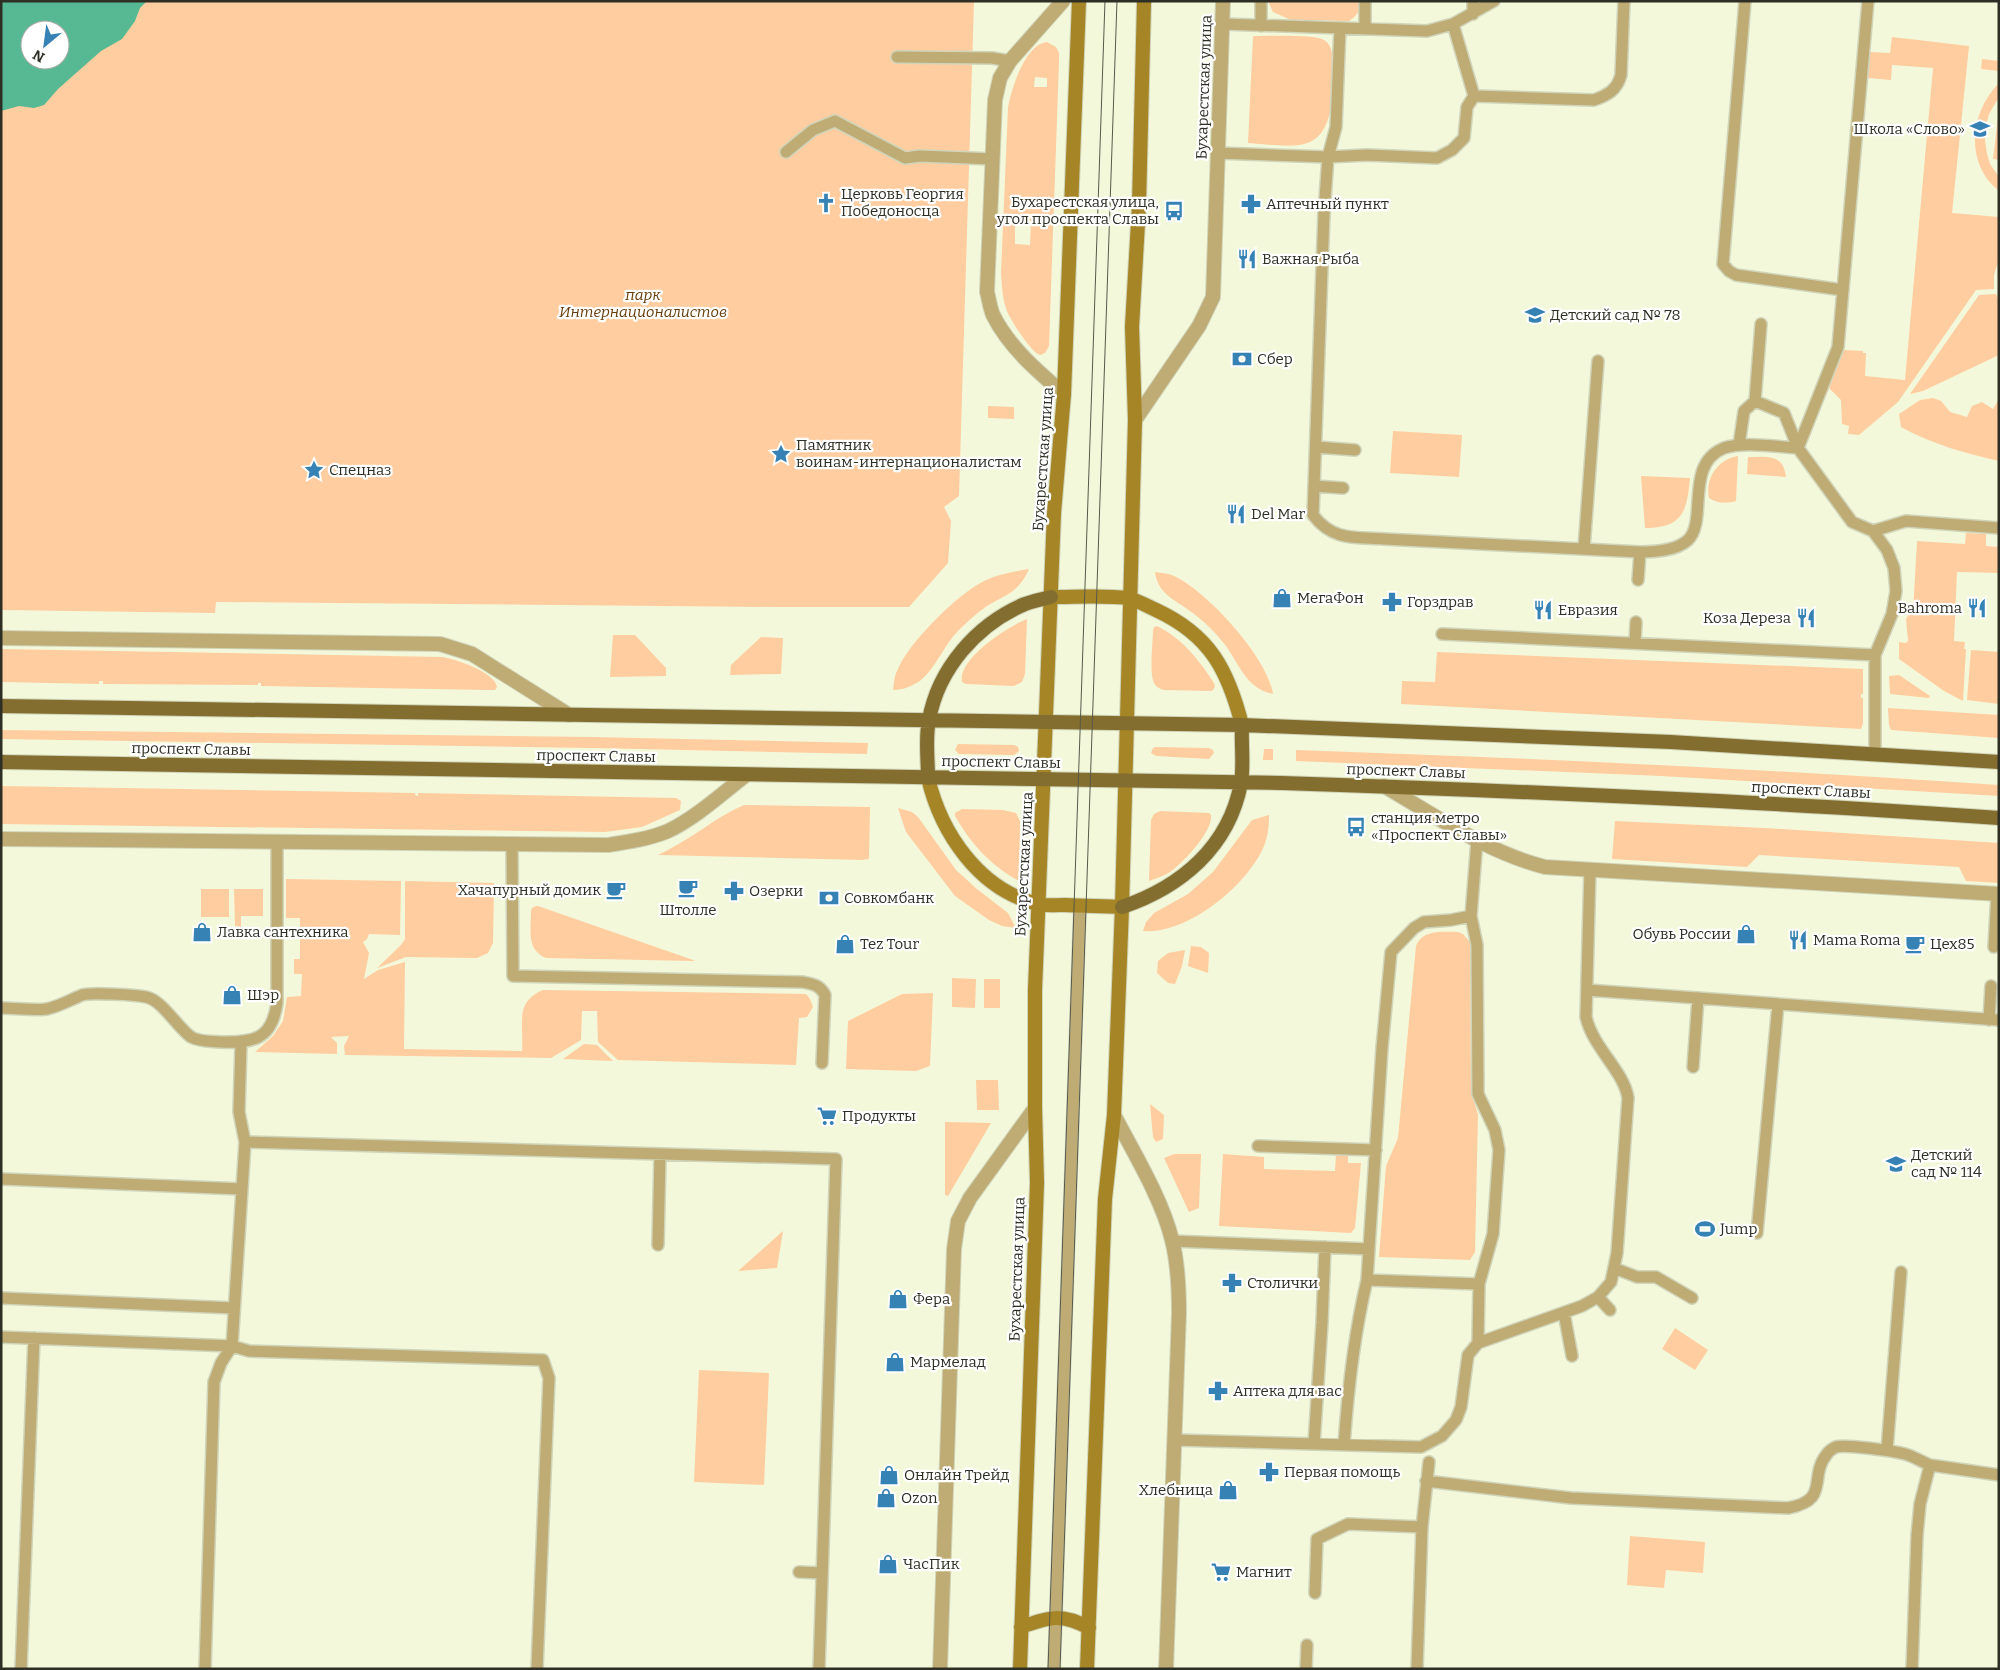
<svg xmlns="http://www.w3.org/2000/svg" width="2000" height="1670" viewBox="0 0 2000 1670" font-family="Bitter,serif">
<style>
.green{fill:#ffcd9f;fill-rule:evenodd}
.water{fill:#56b993;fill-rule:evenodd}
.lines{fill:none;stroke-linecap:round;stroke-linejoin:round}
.service-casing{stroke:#d0d4b9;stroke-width:14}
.minor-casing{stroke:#d0d4b9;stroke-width:16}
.secondary-casing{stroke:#d0d4b9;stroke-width:16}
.primary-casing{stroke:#d0d4b9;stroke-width:16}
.service{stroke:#bfab74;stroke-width:11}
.minor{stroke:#bfab74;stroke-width:14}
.secondary{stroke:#a58526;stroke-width:14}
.primary{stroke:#846e2f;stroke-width:14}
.tram{stroke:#57594a;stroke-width:1}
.labels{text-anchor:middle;stroke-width:4.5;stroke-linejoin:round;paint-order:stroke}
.street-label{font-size:15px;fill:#2e2f24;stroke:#fff}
.poi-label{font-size:15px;fill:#2e2f24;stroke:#fff;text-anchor:start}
.park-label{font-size:15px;font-style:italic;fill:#663c0a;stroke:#fff}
</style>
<rect width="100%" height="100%" fill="#f3f8da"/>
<path class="green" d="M1,1h973l-15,495 -15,11 7,14 -3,42 -39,44h-132l-561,-5 -1,11 -214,-3zM30,30h30v30h-30z
M1268,1h92c0,10 -3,15 -11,20l-58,-1 -18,-8z
M1253,36c14,0 62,-2 71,4 5,3 7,8 8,13 -1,30 8,87 -33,92 -16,2 -35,-1 -51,-2z
M1892,37l77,9 -17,167 47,4v42l-5,16v14l-18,1 -78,112 -39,33 -11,-1 1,-8 -7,-2 -1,-24 -12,-12 15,-38 19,1v2h3l-1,23 40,4 28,-312 -41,-3 -1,15 -23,-2 2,-26 20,1z
M1047,42l9,5 3,6v9l-10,284 -4,7c-3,1 -4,3 -7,1 -8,-4 -30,-37 -32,-46 -4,-11 -4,-23 -5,-35l7,-165c3,-18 17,-64 39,-66zM1035,77l12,1v9h-13zM1015,221h16l-1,24 -15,-1z
M1982,59l17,2v10l-18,-2z
M1999,83v14l-10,17 -5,19 3,21 3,10 9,13v14c-35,-28 -29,-79 0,-108z
M1999,110v50l-6,-1z
M1996,294l3,7v54l-76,36 -13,3 69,-99z
M1933,398l8,3 9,11 17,5 5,-11 10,-4 11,7 6,-10v62c-34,-8 -68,-17 -98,-34l-2,-13 21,-14z
M988,406l26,1v12l-26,-1z
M1393,431l69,4 -3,42 -69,-4z
M1738,456l-2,45c-9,3 -20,2 -27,-3 -4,-20 9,-39 29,-42z
M1748,457c19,0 35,-4 38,20l-39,-3z
M1641,476l49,2c-3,33 -7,50 -45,50z
M1966,533l20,1v12l13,1v26l-42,-1 -3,69 11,1 -1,7h2l-3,52 -19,-10 -45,-32v-17l7,1 2,-2 -2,-22 3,-5 4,-1 4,-72 48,3z
M1029,569c-10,23 -22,25 -42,37 -10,7 -20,16 -29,25 -14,14 -21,35 -37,49 -8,6 -18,10 -28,10 1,-6 1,-13 4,-19 10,-26 56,-72 80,-86 15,-10 34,-13 52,-16z
M1155,572c6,1 13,1 19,4 33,15 94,82 99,118 -26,-5 -33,-28 -47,-48 -10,-13 -23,-26 -36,-35 -16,-12 -32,-17 -35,-39z
M1027,619l-2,55 -3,8 -8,4 -48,-2 -4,-2c-5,-23 47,-56 65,-63z
M1157,626c26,13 42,34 57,57l1,4 -3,4 -49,-1c-4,-2 -7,-3 -9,-7 -5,-11 -1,-41 -1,-53l1,-3z
M613,635h22l31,33v8l-56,1z
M761,637l22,1 -2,36 -51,1 1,-10z
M1,649l442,8c14,3 52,15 54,30l-2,3h-7l-227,-4v-3h-3v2l-155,-1v-3h-4v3l-98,-2z
M1971,650l28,2v52l-32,-4z
M1437,652l426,17v25h-2v4h2v25l-2,6 -460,-25 1,-23 33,1z
M1899,675l31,21 -1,2 -39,-4 -1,-18z
M1888,708l111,7v23l-108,-8 -2,-5z
M1,730l592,7 275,6 -1,11 -274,-6 -592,-9z
M958,744l56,1 4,2 1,4 -5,4 -55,-1 -4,-4z
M1156,747l53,1 4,2 1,3 -5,6 -53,-3 -5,-3 2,-5z
M1264,749h9v11h-10z
M1296,750c235,8 469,19 703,35v11l-338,-20 -365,-15z
M1,786l414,7v2l3,1v-3l258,5 5,3 -1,9 -38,17 -37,5 -604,-8z
M744,805l126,2 -1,52 -7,1 -204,-5c31,-14 56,-37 86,-50z
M898,808l14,4 6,5 38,53 21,19 31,24 8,15 -14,-2 -13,-6 -34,-24 -49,-64z
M962,809l41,1 13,3 4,8 -1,60c-29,-16 -48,-37 -64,-65v-3z
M1160,811l49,2 2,2c2,16 -25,44 -37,54 -7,6 -17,9 -25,12l2,-61 3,-6z
M1269,815c0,11 -1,21 -5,31 -16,39 -77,89 -121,85l3,-9 8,-9 34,-19 25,-22 39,-52z
M1615,821l150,7 234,15v40l-33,-2 -7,-14 -200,-12 -12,12 -135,-8z
M286,879l115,2 -1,54 -31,-1 -2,5 -4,3 6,11 -5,26 14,-9 27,-8 -1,87 118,2c2,-26 -8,-49 21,-61l263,4 4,5 3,8 -6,10 -8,1 -3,47 -178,-5 -20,-18 -1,-31h-15l-1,29 -30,18 -206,-3 -1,-9 5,-10 -18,1 6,6v11l-82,-2 18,-16 10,-15 4,-24 14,-1 1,-22h-8v-15h6v-41h-14z
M405,881l89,2 -1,60 -5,10 -11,5h-8l-63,-1 -29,11 24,-23 4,-6z
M201,889h28v28h-28z
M234,889h29v27h-22v11l-6,-1z
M536,906h2l158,55 -150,-3c-20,-9 -15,-28 -15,-47l1,-3z
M1458,932l5,2 7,8 1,148 7,25 -3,137 -5,8 -91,-3 7,-91 12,-28 18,-192c7,-17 26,-14 42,-14z
M1191,946l10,1 8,6 -1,20 -20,-7z
M1185,950l-3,16 -7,18 -7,-1 -11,-10 1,-12 10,-8z
M952,978l24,1 -1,29 -23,-1z
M984,979h16v29h-16z
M933,993l-3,73 -14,5 -70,-2 2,-48 54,-27z
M584,1044l13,1 16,16 -50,-2z
M976,1080h22l1,30h-22z
M1150,1104l14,11 -1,24 -7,3 -3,-5z
M945,1122l46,1 -43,73 -3,-1z
M1174,1154h27l-2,54 -10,4 -25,-54z
M1223,1154l41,3v12l71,2 1,-17h12v9h13l-6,65 -4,5 -132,-7z
M783,1231l-6,37 -39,3z
M1675,1328l33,22 -13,20 -33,-21z
M699,1370l70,3 -5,112 -70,-3z
M1630,1536l75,6 -2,31 -37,-3 -2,18 -37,-3z"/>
<path class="water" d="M1,1h146l-7,7 -5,13 -13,18 -21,12 -43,38 -14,16 -10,3 -15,-2 -18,5zM30,30h30v30h-30z"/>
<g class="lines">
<defs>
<path id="service" d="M1745,1l-22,263 6,7 7,4 107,15
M1868,1l-30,346 -40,101 54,74 21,9 14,19 7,18 2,23 -4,23 -17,41v98
M1473,14v-13
M1223,24l204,7 26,-7 41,-23
M1453,24l21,72
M1261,26v-25
M1340,28l-4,99 -8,30 -4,56 -11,302c20,26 41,22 71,24l256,13c15,0 36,-1 48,-12 20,-19 -4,-76 36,-92 19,-7 53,-1 74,0l-14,-35 -29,-12
M1365,28v-27
M897,57l95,1 18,3
M786,152l27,-22 22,-9 70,37 15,-2 72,3
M1218,153l110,4 39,-2 70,3 15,-8 12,-12 3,-31 7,-11 120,4c14,-5 23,-10 27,-25l3,-74
M1739,445l5,-34 11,-10 6,-77
M1316,447l39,3
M1314,486l29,2
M1873,531l33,-10 93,7
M1584,548l14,-187
M1638,580l2,-28
M1442,634l433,21
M1635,643l1,-21
M1477,840l-6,76 6,29 1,149 17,36 4,20 -6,84 -14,50 -1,59
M512,843l1,133 289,6c11,2 18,3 23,13l-3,68
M1471,916l-20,4 -27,2 -10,6 -23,24 -9,96 -15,232 112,4
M1994,947l3,-53
M1587,990l412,30
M1,1008c15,0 32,3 46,1 13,-3 23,-9 35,-14 8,-3 54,0 64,2 16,3 31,30 45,40 9,5 19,4 29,5 33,1 52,-2 57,-39v-162
M1989,1020l2,-34
M1693,1067l5,-69
M245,1142l591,17 -17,510
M1258,1146l118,4
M1,1179l241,10
M1757,1233l21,-229
M1172,1241l197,8
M658,1245l2,-90
M1614,1268l23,9h19l36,21
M1598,1297l12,13
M1,1298l233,10
M1564,1313l8,43
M1,1337l231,9 17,5 294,9 6,18 -12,291
M1174,1440l247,7 21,-11 14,-16 5,-13 7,-52 10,-12 104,-37 16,-9 13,-15 6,-29 11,-155c-4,-27 -35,-50 -42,-81l4,-148
M1314,1444l8,-121 3,-76
M1344,1445c4,-56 10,-111 23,-165
M1887,1450l14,-178
M1930,1465l69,10
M1426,1481l145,17 217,10c43,-8 20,-31 39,-54 1,-2 6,-6 9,-7 9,-3 58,4 69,7 8,2 17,8 25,11l-10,39 -3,32 -5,133
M799,1572l23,1
M1315,1593l2,-54 31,-15 74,3
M21,1669l13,-331
M205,1669l9,-287 7,-19 11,-17 13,-204 -6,-30 2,-69
M1054,1669l26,-763
M1306,1669l1,-24
M1417,1669l5,-142 7,-65"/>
<path id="minor" d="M1063,1l-53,60 -10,17 -5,22 -8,192c2,7 3,16 6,23 16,32 44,56 71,79
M1135,420l64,-94 14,-29 10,-296
M1,638l439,6 32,10 97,61
M1384,786c52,30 102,66 161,81l454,27
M1,839l607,6c20,-3 41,-6 60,-14 26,-12 55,-38 78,-56
M1114,1115c20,38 48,84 58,125 6,24 7,48 7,73l-13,356
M940,1669l14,-420 4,-28 12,-23 65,-90"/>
<path id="secondary" d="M1051,597c25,0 52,-2 77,1 9,2 19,8 28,12 54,25 72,60 86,115
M928,778c13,55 51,112 110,126 8,2 18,1 27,1 19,1 38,1 57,2
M1021,1627c28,-10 41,-14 68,1
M1020,1669l17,-486 -2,-75v-118l19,-477 10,-119 15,-393
M1087,1669l18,-470 9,-84 8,-208 13,-487 -3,-93 7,-122 5,-204"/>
<path id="primary" d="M1,706l1241,19 429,17 328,20
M1,762l1281,21c239,8 478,18 717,35
M928,778c0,-19 -3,-40 1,-58 9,-51 48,-96 96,-116 8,-3 17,-5 26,-7
M1122,907c59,-20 107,-60 119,-124 3,-18 0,-39 1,-58"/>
</defs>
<use href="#service" class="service-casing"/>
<use href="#minor" class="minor-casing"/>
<use href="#secondary" class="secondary-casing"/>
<use href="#primary" class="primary-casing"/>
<use href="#service" class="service"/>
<use href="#minor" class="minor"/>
<use href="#secondary" class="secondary"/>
<use href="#primary" class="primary"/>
<path class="tram" d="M1048,1669l57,-1668
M1060,1669l57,-1668"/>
</g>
<defs>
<symbol id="school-bare" viewBox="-9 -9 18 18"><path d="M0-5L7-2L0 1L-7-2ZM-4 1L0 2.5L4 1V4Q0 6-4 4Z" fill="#3682b5" stroke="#fff" stroke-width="2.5" paint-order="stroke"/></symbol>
<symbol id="church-bare" viewBox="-9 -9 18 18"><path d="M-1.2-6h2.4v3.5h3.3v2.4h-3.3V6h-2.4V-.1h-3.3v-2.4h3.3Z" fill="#3682b5" stroke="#fff" stroke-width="2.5" paint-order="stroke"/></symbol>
<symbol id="pharmacy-bare" viewBox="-9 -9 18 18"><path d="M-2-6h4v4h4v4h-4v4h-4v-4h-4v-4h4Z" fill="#3682b5" stroke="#fff" stroke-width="2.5" paint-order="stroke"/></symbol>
<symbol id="bus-bare" viewBox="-9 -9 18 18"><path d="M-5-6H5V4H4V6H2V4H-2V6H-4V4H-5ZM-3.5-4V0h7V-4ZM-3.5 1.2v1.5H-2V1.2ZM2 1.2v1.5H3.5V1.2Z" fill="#3682b5" stroke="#fff" stroke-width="2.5" paint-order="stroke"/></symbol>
<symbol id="restaurant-bare" viewBox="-9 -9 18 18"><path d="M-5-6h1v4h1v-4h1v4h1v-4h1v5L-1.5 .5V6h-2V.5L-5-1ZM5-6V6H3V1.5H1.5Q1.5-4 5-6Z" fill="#3682b5" stroke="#fff" stroke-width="2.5" paint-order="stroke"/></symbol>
<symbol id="bank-bare" viewBox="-9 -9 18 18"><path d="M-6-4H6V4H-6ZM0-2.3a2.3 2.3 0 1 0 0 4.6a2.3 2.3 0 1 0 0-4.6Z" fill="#3682b5" stroke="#fff" stroke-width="2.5" paint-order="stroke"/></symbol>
<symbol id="sight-bare" viewBox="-9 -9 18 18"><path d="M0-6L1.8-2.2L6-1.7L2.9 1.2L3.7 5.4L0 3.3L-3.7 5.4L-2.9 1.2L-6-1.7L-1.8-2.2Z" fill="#3682b5" stroke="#fff" stroke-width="2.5" paint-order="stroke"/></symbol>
<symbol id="shop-bare" viewBox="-9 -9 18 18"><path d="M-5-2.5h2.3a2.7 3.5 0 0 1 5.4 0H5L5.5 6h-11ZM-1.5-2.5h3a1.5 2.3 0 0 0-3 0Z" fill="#3682b5" stroke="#fff" stroke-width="2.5" paint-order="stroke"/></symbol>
<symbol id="cafe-bare" viewBox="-9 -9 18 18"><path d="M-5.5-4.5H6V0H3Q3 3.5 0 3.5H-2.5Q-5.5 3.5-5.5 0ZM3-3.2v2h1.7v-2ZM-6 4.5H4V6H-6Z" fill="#3682b5" stroke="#fff" stroke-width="2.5" paint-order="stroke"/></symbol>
<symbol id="supermarket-bare" viewBox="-9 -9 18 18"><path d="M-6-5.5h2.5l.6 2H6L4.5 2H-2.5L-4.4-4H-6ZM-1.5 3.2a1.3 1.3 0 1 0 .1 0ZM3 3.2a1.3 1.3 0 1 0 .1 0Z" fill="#3682b5" stroke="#fff" stroke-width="2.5" paint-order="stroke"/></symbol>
<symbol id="stadium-bare" viewBox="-9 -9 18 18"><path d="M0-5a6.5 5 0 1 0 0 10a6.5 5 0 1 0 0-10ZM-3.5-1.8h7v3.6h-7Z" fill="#3682b5" stroke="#fff" stroke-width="2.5" paint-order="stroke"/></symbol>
</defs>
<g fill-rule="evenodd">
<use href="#school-bare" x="1966" y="115" width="28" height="28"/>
<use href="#church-bare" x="812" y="189" width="28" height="28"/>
<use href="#pharmacy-bare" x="1237" y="190" width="28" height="28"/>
<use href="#bus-bare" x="1160" y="197" width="28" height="28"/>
<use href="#restaurant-bare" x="1233" y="245" width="28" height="28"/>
<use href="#school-bare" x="1521" y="301" width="28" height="28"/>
<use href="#bank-bare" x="1228" y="345" width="28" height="28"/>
<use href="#sight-bare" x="767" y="440" width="28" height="28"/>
<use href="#sight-bare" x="300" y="456" width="28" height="28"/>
<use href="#restaurant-bare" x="1222" y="500" width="28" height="28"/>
<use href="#shop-bare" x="1268" y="584" width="28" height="28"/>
<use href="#pharmacy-bare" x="1378" y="588" width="28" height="28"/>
<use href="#restaurant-bare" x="1963" y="594" width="28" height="28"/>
<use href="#restaurant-bare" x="1529" y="596" width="28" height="28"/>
<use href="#restaurant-bare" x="1792" y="604" width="28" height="28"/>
<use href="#bus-bare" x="1342" y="813" width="28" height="28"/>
<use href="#cafe-bare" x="674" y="874" width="28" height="28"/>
<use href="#cafe-bare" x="602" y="876" width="28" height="28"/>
<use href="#pharmacy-bare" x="720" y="877" width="28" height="28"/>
<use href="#bank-bare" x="815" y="884" width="28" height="28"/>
<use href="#shop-bare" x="188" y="918" width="28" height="28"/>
<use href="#shop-bare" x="1732" y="920" width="28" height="28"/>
<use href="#restaurant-bare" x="1784" y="926" width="28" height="28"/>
<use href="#shop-bare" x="831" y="930" width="28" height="28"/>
<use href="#cafe-bare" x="1901" y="930" width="28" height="28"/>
<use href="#shop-bare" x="218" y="981" width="28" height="28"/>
<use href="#supermarket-bare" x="813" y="1102" width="28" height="28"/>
<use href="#school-bare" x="1882" y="1150" width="28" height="28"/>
<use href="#stadium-bare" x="1691" y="1215" width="28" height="28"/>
<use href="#pharmacy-bare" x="1218" y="1269" width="28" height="28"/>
<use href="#shop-bare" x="884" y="1285" width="28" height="28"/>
<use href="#shop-bare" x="881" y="1348" width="28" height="28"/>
<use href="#pharmacy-bare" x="1204" y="1377" width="28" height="28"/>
<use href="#pharmacy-bare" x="1255" y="1458" width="28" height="28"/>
<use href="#shop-bare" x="875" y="1461" width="28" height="28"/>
<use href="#shop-bare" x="1214" y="1476" width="28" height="28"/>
<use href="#shop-bare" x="872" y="1484" width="28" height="28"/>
<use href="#shop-bare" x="874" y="1550" width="28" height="28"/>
<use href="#supermarket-bare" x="1207" y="1558" width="28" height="28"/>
</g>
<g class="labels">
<g class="street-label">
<text transform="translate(1204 87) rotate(-88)" y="5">Бухарестская улица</text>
<text transform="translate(1043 459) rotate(-86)" y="5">Бухарестская улица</text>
<text transform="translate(191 749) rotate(1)" y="5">проспект Славы</text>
<text transform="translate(596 756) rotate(1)" y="5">проспект Славы</text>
<text transform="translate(1001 762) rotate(1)" y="5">проспект Славы</text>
<text transform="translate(1406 771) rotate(2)" y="5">проспект Славы</text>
<text transform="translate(1811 790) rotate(3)" y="5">проспект Славы</text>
<text transform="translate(1024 864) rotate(-87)" y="5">Бухарестская улица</text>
<text transform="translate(1017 1269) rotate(-88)" y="5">Бухарестская улица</text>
</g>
<g class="poi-label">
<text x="1965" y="134" text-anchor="end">Школа «Слово»</text>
<text x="841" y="199">Церковь Георгия<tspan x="841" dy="17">Победоносца</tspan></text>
<text x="1159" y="207" text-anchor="end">Бухарестская улица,<tspan x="1159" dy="17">угол проспекта Славы</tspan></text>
<text x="1266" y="209">Аптечный пункт</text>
<text x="1262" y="264">Важная Рыба</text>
<text x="1550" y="320">Детский сад № 78</text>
<text x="1257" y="364">Сбер</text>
<text x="796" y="450">Памятник<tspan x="796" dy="17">воинам-интернационалистам</tspan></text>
<text x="329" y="475">Спецназ</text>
<text x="1251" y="519">Del Mar</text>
<text x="1297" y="603">МегаФон</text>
<text x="1407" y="607">Горздрав</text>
<text x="1962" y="613" text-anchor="end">Bahroma</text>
<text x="1558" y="615">Евразия</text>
<text x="1791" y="623" text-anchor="end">Коза Дереза</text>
<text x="1371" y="823">станция метро<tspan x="1371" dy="17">«Проспект Славы»</tspan></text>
<text x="601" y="895" text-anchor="end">Хачапурный домик</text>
<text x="749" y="896">Озерки</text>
<text x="844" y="903">Совкомбанк</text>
<text x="688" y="915" text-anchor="middle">Штолле</text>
<text x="217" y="937">Лавка сантехника</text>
<text x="1731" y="939" text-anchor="end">Обувь России</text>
<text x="1813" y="945">Mama Roma</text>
<text x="860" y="949">Tez Tour</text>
<text x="1930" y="949">Цех85</text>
<text x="247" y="1000">Шэр</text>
<text x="842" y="1121">Продукты</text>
<text x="1911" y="1160">Детский<tspan x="1911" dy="17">сад № 114</tspan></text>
<text x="1720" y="1234">Jump</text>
<text x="1247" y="1288">Столички</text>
<text x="913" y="1304">Фера</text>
<text x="910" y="1367">Мармелад</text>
<text x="1233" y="1396">Аптека для вас</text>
<text x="1284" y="1477">Первая помощь</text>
<text x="904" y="1480">Онлайн Трейд</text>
<text x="1213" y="1495" text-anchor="end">Хлебница</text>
<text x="901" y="1503">Ozon</text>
<text x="903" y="1569">ЧасПик</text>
<text x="1236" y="1577">Магнит</text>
</g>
<g class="park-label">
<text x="643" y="300">парк<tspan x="643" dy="17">Интернационалистов</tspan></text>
</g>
</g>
<rect width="2000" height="1670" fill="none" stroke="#2e2f24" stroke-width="5"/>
<g transform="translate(45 45) rotate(209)"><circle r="24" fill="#ffffff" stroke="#abaca7"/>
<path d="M0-4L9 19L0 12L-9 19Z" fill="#3682b5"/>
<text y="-8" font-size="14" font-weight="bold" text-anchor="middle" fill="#2e2f24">N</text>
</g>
</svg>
